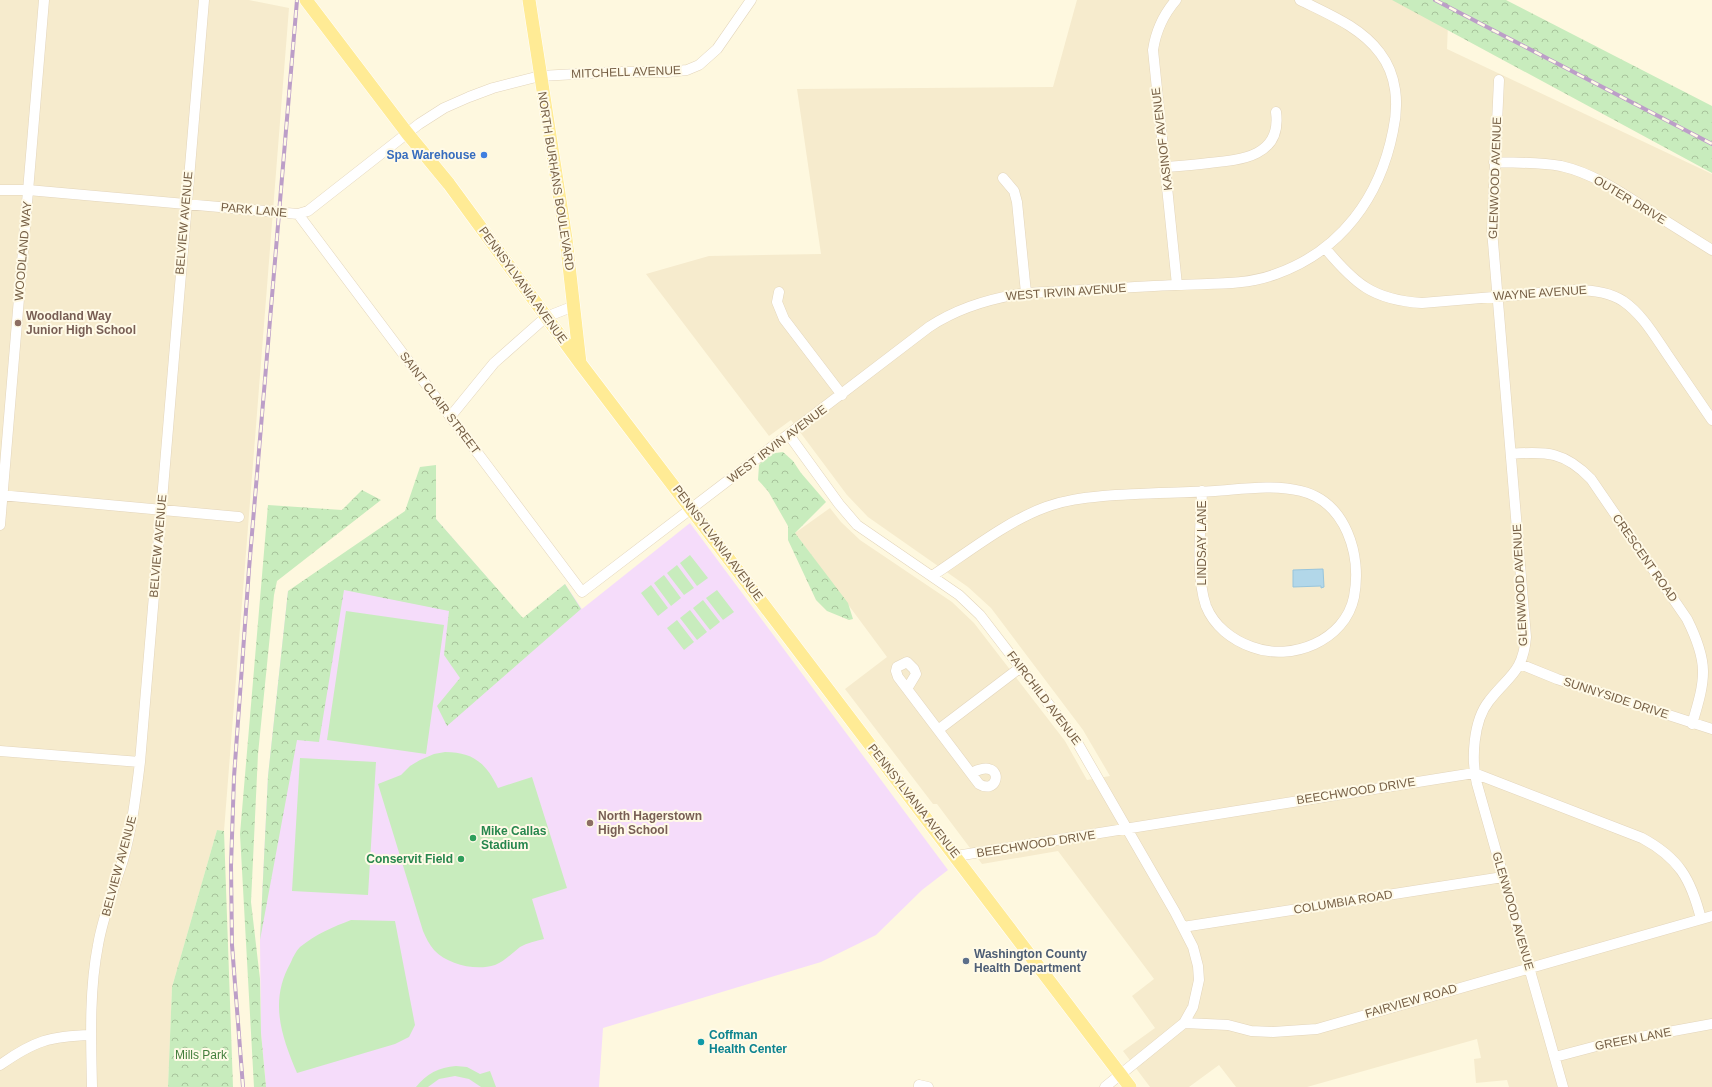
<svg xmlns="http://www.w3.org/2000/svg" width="1712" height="1087" viewBox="0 0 1712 1087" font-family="Arial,sans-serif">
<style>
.residential{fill:#f6ebcd}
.education{fill:#f5dcfa}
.forest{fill:url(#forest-crowns)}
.garden{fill:#c8ecbd}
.water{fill:#b2d7e9;stroke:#98c5dc}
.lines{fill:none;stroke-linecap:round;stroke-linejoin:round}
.minor-casing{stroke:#e3d5bb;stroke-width:11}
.major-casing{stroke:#fff;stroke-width:14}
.minor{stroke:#fff;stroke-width:10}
.major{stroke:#ffeb95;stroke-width:13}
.rail-casing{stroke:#bc9ec8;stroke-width:4}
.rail{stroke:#fffae7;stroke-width:2.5;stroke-dasharray:8;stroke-linecap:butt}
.shop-dot{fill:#3f7fe0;stroke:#fffae7;stroke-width:1.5}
.education-dot{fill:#8d6e63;stroke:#fffae7;stroke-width:1.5}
.leisure-dot{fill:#2e9e5b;stroke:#fffae7;stroke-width:1.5}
.service-dot{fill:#5c6f8a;stroke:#fffae7;stroke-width:1.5}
.culture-dot{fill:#0f9aa8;stroke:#fffae7;stroke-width:1.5}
.labels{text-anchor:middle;stroke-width:4;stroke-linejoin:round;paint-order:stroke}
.street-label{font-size:12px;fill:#765f45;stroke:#fffae7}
.shop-label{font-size:12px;font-weight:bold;fill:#366cbe;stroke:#fffae7;text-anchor:end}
.education-label{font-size:12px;font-weight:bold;fill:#785e54;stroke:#fffae7;text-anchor:start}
.leisure-label{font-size:12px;font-weight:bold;fill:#27864d;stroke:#fffae7;text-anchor:start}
.service-label{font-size:12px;font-weight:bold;fill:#4e5e75;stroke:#fffae7;text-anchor:start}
.culture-label{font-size:12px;font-weight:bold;fill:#0d838f;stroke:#fffae7;text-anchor:start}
.park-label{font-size:12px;fill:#437e3c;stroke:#fffae7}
</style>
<defs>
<pattern id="forest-crowns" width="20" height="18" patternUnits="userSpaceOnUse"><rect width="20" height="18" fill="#c8ecbd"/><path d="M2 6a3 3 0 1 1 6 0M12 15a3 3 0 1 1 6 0" fill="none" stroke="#a7c29b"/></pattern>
</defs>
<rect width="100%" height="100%" fill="#fef8df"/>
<path class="residential" d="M0,0h249l40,8 -65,823 -7,-1 -45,157 -4,100h-168z
M1077,0h327l44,24 -1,25 265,125v913h-203l-2,-7 -31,3 -2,-24 7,-1 -4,-19 -170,48h-71l-17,-22 -30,22h-39l-27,-36 32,-23 -23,-32 22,-17 -96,-128 -76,13 -45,-60h-4l-88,-115 42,-32 -92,-124 35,-25 11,14 19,18 92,62 22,21 91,118 22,39 23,-4 -27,-46 -92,-122 -23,-21 -100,-70 -21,-22 -56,-75 -22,16 -123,-162 63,-18 112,-2 -24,-165 256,-2z"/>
<path class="education" d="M436,519l87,100 42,-35 17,25 108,-86 258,347 -26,20 -46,45 -55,27 -218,66 -4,59h-333l-5,-54 -1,-93 8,-164 20,-185z"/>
<path class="forest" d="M1392,0h114l206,106v67z
M783,452l10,9 8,12 25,29 -31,31 53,70 5,16 -4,1 -22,-9 -11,-11 -28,-60v-14l-20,-35 -10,-11 1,-15 9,-11z
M436,465v54l87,99 42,-34 16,25 -134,117 -10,-20 23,-28 -16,-23 5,-44 -105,-21 -25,152 -22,-2 -37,200 8,-164 20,-185 117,-80 15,-44z
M362,490l19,10 -104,81 -3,14 -16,159 -7,148 9,77 1,54 5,54h-12l-14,-253 28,-329 74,5z
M217,830l7,1 9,256h-65l4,-100z"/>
<path class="garden" d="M690,555l18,23 -11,8 -17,-23z
M677,565l17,23 -10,7 -17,-22z
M664,575l17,23 -10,8 -17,-23z
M651,585l17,23 -10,8 -17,-23z
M717,590l17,22 -11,8 -17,-22z
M703,600l17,22 -10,8 -17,-22z
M690,610l17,22 -10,8 -17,-22z
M346,611l98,14 -18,129 -99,-14z
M677,620l17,22 -10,8 -17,-22z
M445,752c28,0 41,11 53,36l34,-11 35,111 -35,11 12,40c-8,2 -17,4 -24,8 -8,6 -15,14 -25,18 -19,6 -47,0 -61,-15 -5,-6 -8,-12 -11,-19l-45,-147 23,-9 9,-9 10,-6 14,-6z
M300,758l76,4 -8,133 -76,-4z
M351,920l44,1 20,104 -6,12 -14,7 -98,29c-16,-38 -28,-72 -6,-111 2,-5 5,-11 9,-15 16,-13 33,-20 51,-27z
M456,1066l11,1 13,7 10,-3 6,16h-15l-12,-8 -14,-3 -16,3 -11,8h-12c10,-13 23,-20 40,-21z"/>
<path class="water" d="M1323,569l1,18 -3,1v-2l-28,1v-17z"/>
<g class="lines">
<defs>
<path id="minor" d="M1176,0c-13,15 -20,30 -23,50l24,235
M1499,80l-7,150 34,407c-3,36 -18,39 -37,64 -16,20 -18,59 -12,83l86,303
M1494,162c22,1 45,0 67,4 31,7 58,25 84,42 22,14 45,28 67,42
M1166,167c15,-1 29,-2 43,-4 33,-3 73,-7 67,-51
M1003,178l11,13 3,11 9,91
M0,190h28l270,24 10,-3 111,-87 25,-16 25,-11 24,-9 47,-12 74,-4h53l20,-2 12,-5 18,-16 34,-49
M298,214l284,378 347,-265c30,-20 62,-29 97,-34 50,-2 100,-6 150,-8 34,-2 68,1 100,-11 65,-23 104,-77 117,-143 6,-27 4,-56 -13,-78 -19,-26 -52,-39 -80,-53
M1325,248c30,36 48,52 97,55l154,-13c16,0 33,2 47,11 19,13 31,34 44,53 15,22 30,44 45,66
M779,292l-2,10 7,17 58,76
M450,417l44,-54 52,-46 28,-11
M789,435l50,69 18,21 102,70 21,20 94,122 101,175 18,35 5,19 1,14 -6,27 -9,16
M1511,454c36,-3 54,-2 80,25l96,140c22,44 19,59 5,105
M0,495l239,22
M0,525l44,-525
M932,576c35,-23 75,-55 114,-69 19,-7 37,-9 57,-11 37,-3 75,-3 112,-5 27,-2 59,-7 86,0 45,11 61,64 53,106 -9,44 -63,65 -102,50 -20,-7 -38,-21 -46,-41 -11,-32 -5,-81 -4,-115
M1520,664l37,15 155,50
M907,689l9,-15 -2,-5 -7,-7 -10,5 -1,4 2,6 81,107c16,10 23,-12 10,-15 -6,-2 -13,2 -18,4
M938,730l83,-63
M0,751l140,11
M956,856l518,-83 168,65c37,20 49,41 59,81
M1183,927l320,-50
M1555,1057l53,-14 104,-19
M0,1065c34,-24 50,-29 91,-30
M92,1087c-1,-47 -3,-96 6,-142 5,-29 16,-57 25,-85 9,-32 13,-65 17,-98l64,-762
M919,1087v-2l9,2
M1105,1087l79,-64 44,2 23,6 22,1 44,-3 395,-113"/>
<path id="major" d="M306,0l101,133 42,51 131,179 550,724
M529,0l37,239 14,124"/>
</defs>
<use href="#minor" class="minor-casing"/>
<use href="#major" class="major-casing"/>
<use href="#minor" class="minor"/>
<use href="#major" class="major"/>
<defs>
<path id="rail" d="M1435,0l277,144
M243,1087l-11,-142 -1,-79 3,-89 15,-208 48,-569"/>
</defs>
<use href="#rail" class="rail-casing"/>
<use href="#rail" class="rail"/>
</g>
<circle class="shop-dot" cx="484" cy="155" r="4"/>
<g class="education-dot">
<circle cx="18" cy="323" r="4"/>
<circle cx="590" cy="823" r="4"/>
</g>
<g class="leisure-dot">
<circle cx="473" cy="838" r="4"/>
<circle cx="461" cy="859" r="4"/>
</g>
<circle class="service-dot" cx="966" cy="961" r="4"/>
<circle class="culture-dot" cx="701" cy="1042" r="4"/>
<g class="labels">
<g class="street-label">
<text transform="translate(626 72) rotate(-2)" y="4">MITCHELL AVENUE</text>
<text transform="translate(1162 139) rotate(-97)" y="4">KASINOF AVENUE</text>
<text transform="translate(1495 178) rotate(-88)" y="4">GLENWOOD AVENUE</text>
<text transform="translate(556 181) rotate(81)" y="4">NORTH BURHANS BOULEVARD</text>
<text transform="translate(1630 200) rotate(31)" y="4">OUTER DRIVE</text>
<text transform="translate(254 210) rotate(5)" y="4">PARK LANE</text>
<text transform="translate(184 223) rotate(-85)" y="4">BELVIEW AVENUE</text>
<text transform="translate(23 251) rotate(-85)" y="4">WOODLAND WAY</text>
<text transform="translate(523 285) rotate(54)" y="4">PENNSYLVANIA AVENUE</text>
<text transform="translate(1066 292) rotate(-4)" y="4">WEST IRVIN AVENUE</text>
<text transform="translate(1540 293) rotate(-4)" y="4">WAYNE AVENUE</text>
<text transform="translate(440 403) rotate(53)" y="4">SAINT CLAIR STREET</text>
<text transform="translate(777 444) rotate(-37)" y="4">WEST IRVIN AVENUE</text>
<text transform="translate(718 543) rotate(53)" y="4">PENNSYLVANIA AVENUE</text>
<text transform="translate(1202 543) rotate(-90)" y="4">LINDSAY LANE</text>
<text transform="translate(158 546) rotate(-85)" y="4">BELVIEW AVENUE</text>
<text transform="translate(1645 558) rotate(55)" y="4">CRESCENT ROAD</text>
<text transform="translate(1520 585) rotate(-93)" y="4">GLENWOOD AVENUE</text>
<text transform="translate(1044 698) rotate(53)" y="4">FAIRCHILD AVENUE</text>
<text transform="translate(1616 698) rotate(18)" y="4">SUNNYSIDE DRIVE</text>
<text transform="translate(1356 791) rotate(-9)" y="4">BEECHWOOD DRIVE</text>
<text transform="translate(914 801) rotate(52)" y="4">PENNSYLVANIA AVENUE</text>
<text transform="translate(1036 844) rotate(-9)" y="4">BEECHWOOD DRIVE</text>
<text transform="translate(119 866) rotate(-75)" y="4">BELVIEW AVENUE</text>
<text transform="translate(1343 902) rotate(-9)" y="4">COLUMBIA ROAD</text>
<text transform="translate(1513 911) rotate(74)" y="4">GLENWOOD AVENUE</text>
<text transform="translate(1411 1001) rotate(-16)" y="4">FAIRVIEW ROAD</text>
<text transform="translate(1633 1039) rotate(-11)" y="4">GREEN LANE</text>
</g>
<g class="shop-label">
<text x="476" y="159">Spa Warehouse</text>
</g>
<g class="education-label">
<text x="26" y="320">Woodland Way<tspan x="26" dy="14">Junior High School</tspan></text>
<text x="598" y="820">North Hagerstown<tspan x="598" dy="14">High School</tspan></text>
</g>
<g class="leisure-label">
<text x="481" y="835">Mike Callas<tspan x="481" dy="14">Stadium</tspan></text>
<text x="453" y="863" text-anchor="end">Conservit Field</text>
</g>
<g class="service-label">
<text x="974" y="958">Washington County<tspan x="974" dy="14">Health Department</tspan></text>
</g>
<g class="culture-label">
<text x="709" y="1039">Coffman<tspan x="709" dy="14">Health Center</tspan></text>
</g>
<g class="park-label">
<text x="201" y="1059">Mills Park</text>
</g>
</g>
</svg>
